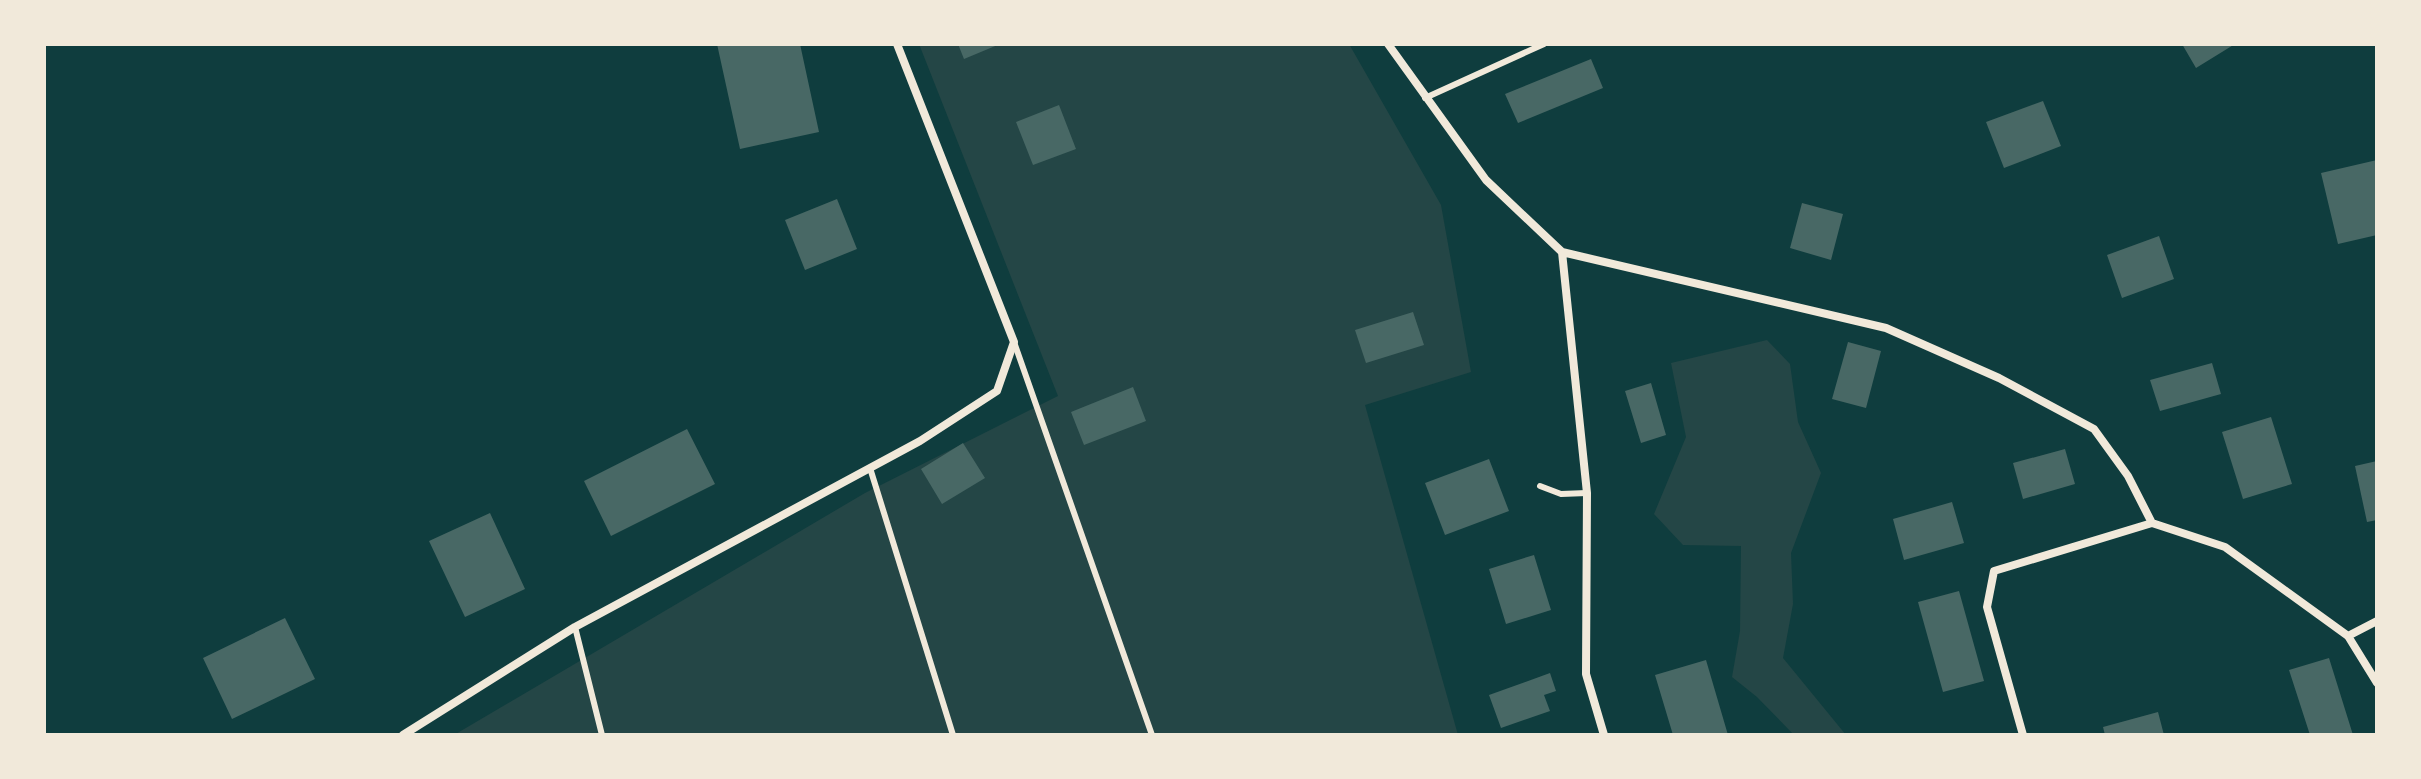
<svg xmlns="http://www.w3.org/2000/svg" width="2421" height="779" viewBox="0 0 2421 779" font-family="Commissioner,sans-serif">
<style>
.green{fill:#244646}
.building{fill:#486865}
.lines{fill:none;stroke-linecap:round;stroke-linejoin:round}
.service{stroke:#f1e9da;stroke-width:6}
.minor{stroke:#f1e9da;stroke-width:8}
</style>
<rect width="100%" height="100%" fill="#0f3d3e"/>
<path class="green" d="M919,44h430l92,161 30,167 -106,33 93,330h-1004l411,-242 193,-97z
M1767,340l23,24 8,58 23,51 -30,80 2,51 -10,54 63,77h-52l-37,-38 -25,-20 8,-46 1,-85 -58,-1 -29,-31 32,-77 -15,-74z"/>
<path class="building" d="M717,44h83l19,88 -79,17z
M958,44h42l-36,15z
M2182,44h53l-39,24z
M1591,59l12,29 -85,35 -13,-29z
M2043,101l18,45 -57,22 -18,-46z
M1059,105l17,44 -43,16 -17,-43z
M2377,160v75l-39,9 -17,-71z
M837,199l20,50 -52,21 -20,-50z
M1802,203l41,11 -12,46 -41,-12z
M2159,236l15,43 -52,19 -15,-43z
M1413,312l11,33 -58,18 -11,-33z
M1848,342l33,9 -15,57 -34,-9z
M2212,363l9,31 -61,17 -10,-31z
M1651,383l15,52 -25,8 -16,-52z
M1133,387l13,34 -62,24 -13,-33z
M2271,417l21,67 -49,15 -21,-67z
M687,429l28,55 -104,52 -27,-55z
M963,443l22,35 -43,26 -21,-35z
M2065,449l10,35 -52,15 -10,-36z
M1489,459l20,52 -64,24 -20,-52z
M2377,461v59l-10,2 -12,-56z
M1952,502l12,41 -60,17 -11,-41z
M490,513l35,76 -60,28 -36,-76z
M1534,555l17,55 -45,14 -17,-55z
M1959,591l25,90 -41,11 -25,-90z
M285,618l30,61 -83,40 -29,-61z
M2329,658l24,77h-43l-21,-65z
M1706,660l22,75h-55l-18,-60z
M1550,673l6,18 -12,4 6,16 -49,17 -12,-33z
M2158,712l6,23h-59l-2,-8z"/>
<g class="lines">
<path class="service" d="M1425,98l119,-54
M1014,342l138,393
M870,468l83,267
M1540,486l21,8 26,-1
M575,627l27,108"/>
<path class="minor" d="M1388,44l98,136 76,72 324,76 113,50 95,51 34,47 24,47 73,24 123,89 29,47
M1562,252l25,241 -1,181 18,61
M2348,636l29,-15
M403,735l172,-108 345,-186 77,-50 17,-49 -117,-298
M2023,735l-36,-128 7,-36 158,-48"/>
</g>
<rect width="2421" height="779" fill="none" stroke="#f1e9da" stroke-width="92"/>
</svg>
